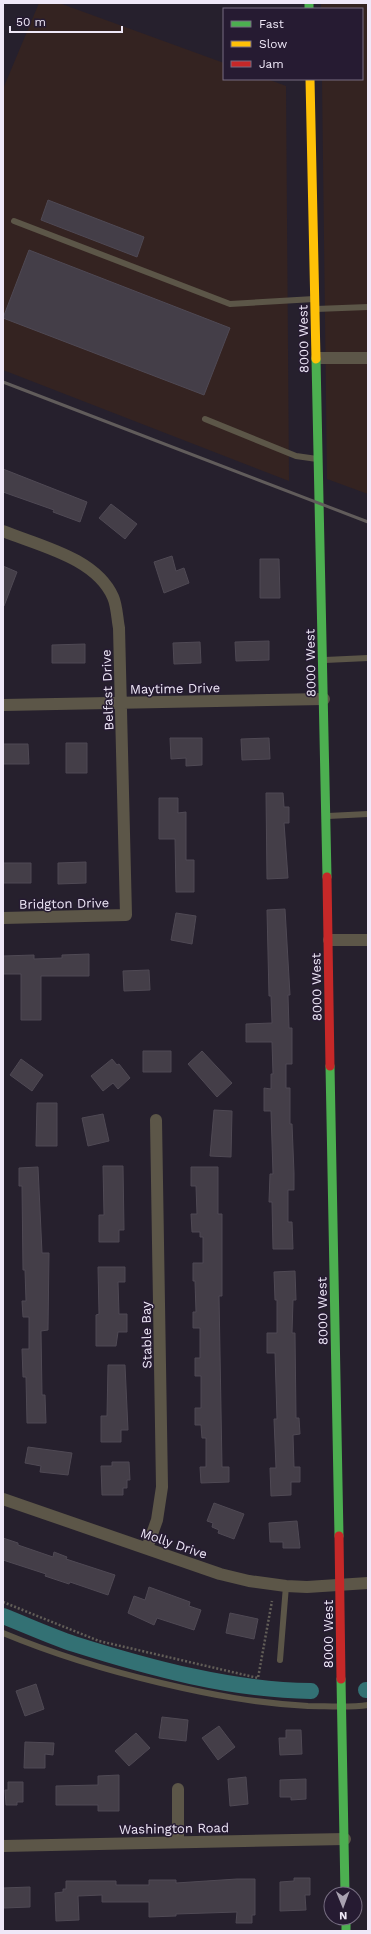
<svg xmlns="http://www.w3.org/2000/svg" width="371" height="1934" viewBox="0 0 371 1934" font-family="'Work Sans',sans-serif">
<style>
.industrial{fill:#342321}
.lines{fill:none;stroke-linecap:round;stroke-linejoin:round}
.canal{stroke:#337174;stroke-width:16}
.building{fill:#443e48;stroke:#4f4954}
.path{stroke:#625e58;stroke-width:2.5;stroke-dasharray:2 2;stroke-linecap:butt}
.lane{stroke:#5c5648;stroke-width:6}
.street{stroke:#5c5648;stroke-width:12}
.fast{stroke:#4caf50;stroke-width:9}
.slow{stroke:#ffc107;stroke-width:9}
.jam{stroke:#c62828;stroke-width:9}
.rail{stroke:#615c5b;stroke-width:3}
.labels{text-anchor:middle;stroke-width:3;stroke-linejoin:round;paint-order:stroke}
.street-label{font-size:13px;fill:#efe8f8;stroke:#261b32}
</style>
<rect width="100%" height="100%" fill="#26202d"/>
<path class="industrial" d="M39,3h20l165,60v16h43l19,7 3,395 -286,-111v-281z
M321,3h47v491l-41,-15 -5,-400h40v-70h-41z"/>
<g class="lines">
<path class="canal" d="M3,1616c23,9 47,20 71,28 76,24 157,46 237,47
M366,1690h2"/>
</g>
<path class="building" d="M48,200l96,37 -7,20 -96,-37z
M29,250l201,78 -26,67 -201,-77z
M3,469l84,33 -7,20 -27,-10 1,-2 -51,-18z
M111,504l26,20 -12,15 -26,-21z
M172,556l4,15 8,-3 5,15 -25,10 -10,-31z
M260,559h19l1,39h-20z
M3,566l14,6 -13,34h-1z
M269,641v19l-33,1 -1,-19z
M200,642l1,21 -27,1 -1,-21z
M85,644v19h-33v-18z
M170,738h32v27l-16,1v-8l-15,1z
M269,738l1,21 -28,1 -1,-21z
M66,743h21v30h-21z
M3,744h25l1,20h-26z
M266,793h17l1,14h5v16h-5l4,55 -21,1z
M159,798h19v15l8,-1v48h8v32h-18l-1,-53h-16z
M86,862v21l-28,1v-21z
M3,863h28v20h-28z
M285,909l5,86h-2l1,33h3v36h-6v24h4v36h2l2,49v17h-6v32h4l1,27h-20l-1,-47h-3l1,-28h3l-2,-63h-7v-23l7,1v-15h2l-1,-32h-26v-18l26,-1 -1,-27h-2l-2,-86z
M176,913l20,3 -4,28 -21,-4z
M89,954v22h-48v44h-20v-46h-18v-18l31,-1v4l28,-1v-3z
M149,970l1,20 -26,1 -1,-20z
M143,1051h28v21h-28z
M202,1051l30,32 -15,14 -29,-33z
M21,1059l22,16 -11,16 -22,-16z
M112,1059l5,6 2,-1 11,14 -12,11 -5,-6 -10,8 -12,-15z
M37,1103h20v43h-21z
M214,1110l18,1 -1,46 -21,-1z
M103,1114l6,27 -21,5 -6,-28z
M103,1166h20l1,64h-5v12h-20v-27h5z
M38,1167l4,86h7l-1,77 -7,1 1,64h3l1,28h-19l-1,-46h-3l-1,-28h7v-32h-6l-1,-16h4l-1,-31h-2l-1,-84h-3v-18z
M191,1167h27v47h4v82h-3l3,171h7v15l-28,1 -1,-16h6v-29h-4l-1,-13h-6v-17h6v-32h-6v-18h5v-30h-7v-16h3l-1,-31h-2v-18h10v-26h-3v-5h-8l-1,-18h6l-1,-28h-5z
M98,1267h27v15h-7l1,32h8v18h-9l-2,14h-20v-31l3,-1z
M295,1271l1,29h-3l-1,33h3l1,85h3l1,16 -7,1 1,32h6v15h-9v13l-20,1 -1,-28h6l-2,-49h3l-2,-66h-8v-20h10v-33h-2l-1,-28z
M108,1365h17l3,65h-7v12h-20v-26h6z
M28,1447l44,6 -4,22 -28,-3 1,-6 -16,-3z
M112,1462h17l1,18h-3v8h-4v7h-21l-1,-29h11z
M214,1503l30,11 -10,25 -16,-6 1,-3 -7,-3 1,-4 -6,-2z
M297,1521l3,27h-17v-6h-13l-1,-19z
M3,1538l15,5v2l35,12 1,-5 13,5 -1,2 49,16 -7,20 -38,-13 -1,2 -24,-8 1,-2 -43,-14z
M149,1587l41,15 -1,4 12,4 -7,20 -37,-12 -3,7 -26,-12 6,-17 11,4z
M230,1613l28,6 -4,20 -28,-6z
M36,1684l8,25 -19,7 -9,-25z
M162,1717l26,3 -2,21 -27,-3z
M219,1726l16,21 -17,13 -16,-22z
M286,1730h15l1,24 -22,1 -1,-17h7z
M136,1733l14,15 -21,18 -14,-15z
M25,1742l29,1 -1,12 -8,-1v14h-21z
M119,1775v36h-21v-6h-42v-19l42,-1v-9z
M246,1777l2,27 -18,2 -2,-27z
M306,1779v20l-15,1v-3h-11v-17z
M8,1782h15v20h-6v3h-11l-1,-15h3z
M294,1878h16v17h-5l1,15 -26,1v-29l14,-1z
M237,1879h18v36h-3v8h-16l1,-11 -61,2v2l-27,1v-15h-47v-7l-24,1 1,24 -23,1 -1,-28 8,-1v-3h3v-8h50v4h33v-5h27v3z
M30,1887v20l-26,1 -1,-20z"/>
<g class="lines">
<path class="path" d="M3,1602l96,39 159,37 14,-77"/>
<path class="lane" d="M14,221l216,83 84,-5
M316,309l52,-2
M205,419l91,37 21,3
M325,660l43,-2
M328,816l40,-2
M3,1633c53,22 102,37 158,50 51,12 94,20 147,23 19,0 40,2 60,-1
M280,1660l6,-74"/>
<path class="street" d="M317,358h51
M3,531c37,15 93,27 110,66 4,9 4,21 6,31l7,287 -123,3
M3,705l321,-6
M329,940h39
M3,1499l217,75 29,7 37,5 21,1 61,-4
M147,1548l10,-28 5,-33 -6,-367
M178,1789v53
M3,1846l342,-7"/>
<path class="fast" d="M309,3v6
M316,359l11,518
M330,1066l9,470
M341,1679l4,215
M346,1918v13"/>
<path class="slow" d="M310,79l6,280"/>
<path class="jam" d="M327,877l3,189
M339,1536l2,143"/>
<path class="rail" d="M3,382l365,140"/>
</g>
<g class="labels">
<g class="street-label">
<text transform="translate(303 339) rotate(-91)" y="5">8000 West</text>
<text transform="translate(310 663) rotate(-91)" y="5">8000 West</text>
<text transform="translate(175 688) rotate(-1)" y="5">Maytime Drive</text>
<text transform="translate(107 690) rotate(-92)" y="5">Belfast Drive</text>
<text transform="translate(64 903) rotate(-1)" y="5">Bridgton Drive</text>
<text transform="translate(316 987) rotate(-91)" y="5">8000 West</text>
<text transform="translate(322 1311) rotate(-91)" y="5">8000 West</text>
<text transform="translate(146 1335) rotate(-91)" y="5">Stable Bay</text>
<text transform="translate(174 1543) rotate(19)" y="5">Molly Drive</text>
<text transform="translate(328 1634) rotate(-90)" y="5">8000 West</text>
<text transform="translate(174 1828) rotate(-1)" y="5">Washington Road</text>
</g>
</g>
<rect width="371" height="1934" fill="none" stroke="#efe8f8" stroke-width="8"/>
<rect x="223" y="8" width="140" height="72" fill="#261b32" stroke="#766d81"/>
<rect x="231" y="21" width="20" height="6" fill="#4caf50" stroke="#766d81"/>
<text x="259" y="28" font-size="12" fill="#efe8f8">Fast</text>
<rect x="231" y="41" width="20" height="6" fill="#ffc107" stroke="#766d81"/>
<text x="259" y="48" font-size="12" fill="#efe8f8">Slow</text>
<rect x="231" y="61" width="20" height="6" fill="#c62828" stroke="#766d81"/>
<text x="259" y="68" font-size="12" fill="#efe8f8">Jam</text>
<g transform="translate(343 1906) rotate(179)"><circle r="19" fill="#261b32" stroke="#766d81"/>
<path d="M0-3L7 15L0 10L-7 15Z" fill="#a9a2b1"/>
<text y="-6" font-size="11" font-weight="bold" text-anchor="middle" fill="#efe8f8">N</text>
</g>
<path d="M10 26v6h112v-6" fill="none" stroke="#efe8f8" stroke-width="2"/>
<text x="16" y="26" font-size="12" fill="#efe8f8" stroke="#261b32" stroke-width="3" paint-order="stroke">50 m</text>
</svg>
